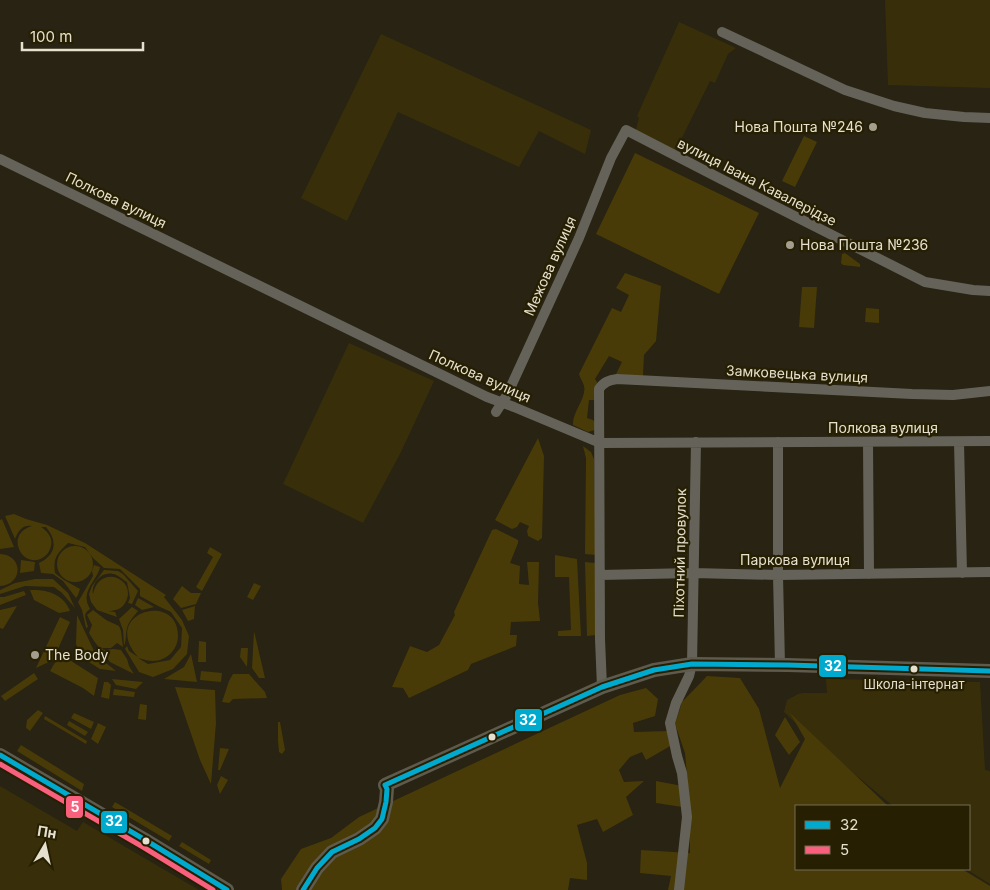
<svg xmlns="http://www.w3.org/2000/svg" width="990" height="890" viewBox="0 0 990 890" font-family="Inter,sans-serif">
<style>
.built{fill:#382f0a}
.green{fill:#483b07}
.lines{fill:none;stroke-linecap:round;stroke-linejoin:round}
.street{stroke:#656359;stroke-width:10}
.secondary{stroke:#5e5a4e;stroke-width:14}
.bus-1-casing{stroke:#271f01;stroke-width:9}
.bus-2-casing{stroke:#271f01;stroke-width:9}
.bus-1{stroke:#00a9ce;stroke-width:5}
.bus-2{stroke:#f8607d;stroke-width:5}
.poi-dot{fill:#a39e8d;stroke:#271f01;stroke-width:2}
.bus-dot{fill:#e5e0cf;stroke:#271f01;stroke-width:2}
.labels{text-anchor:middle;stroke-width:4.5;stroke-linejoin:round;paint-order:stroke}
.bus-label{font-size:13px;fill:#e5e0cf;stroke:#271f01}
.poi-label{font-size:14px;fill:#e5e0cf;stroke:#271f01;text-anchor:start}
.street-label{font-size:14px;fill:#e5e0cf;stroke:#271f01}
.line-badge{stroke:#271f01;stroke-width:2}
.badge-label{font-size:14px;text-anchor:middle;font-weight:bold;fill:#fff}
</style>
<rect width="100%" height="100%" fill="#282312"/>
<path class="built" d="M885,0h105v88l-102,-3z
M679,22l57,26 -8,6 -13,29 -5,-2 -36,73 -39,-21 4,-15 -2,-2z
M381,34l210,96 -6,24 -46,-23 -20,36 -121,-55 -51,109 -46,-23z
M349,343l85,38 -33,71 -38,71 -80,-39z
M826,679l154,3 5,88 5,1v113l-24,-15h3v-63h-76l-84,-70 -25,-24 3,-12 11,-6 5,-1h24z
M0,786l77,45 6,-9 116,68h-199z"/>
<path class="green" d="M804,136l13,6 -22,45 -13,-6z
M635,153l124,60 -40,81 -123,-60z
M845,253l15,11v3l-17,-2 -2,-2 1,-9z
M625,273l36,13 -5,55 -12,14 -1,21h-28l7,-14 -13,-6 -14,23 2,3v15l-3,3h-5l-2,18 6,2 3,4 -1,6 -7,2 -15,-7c-1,-13 14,-27 11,-39 -1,-4 -4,-8 -5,-12l33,-66 9,4 8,-17 -13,-7z
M802,287h15l-3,41 -15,-1z
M866,308l13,1v14l-14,-1z
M538,438l6,18 -2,82 -4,3 -10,-5 -1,-5 2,-5 -9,-4 -3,5 -5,2 -17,-9z
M583,446l8,6 3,7 2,96 -11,-1 1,-96z
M14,514l12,5 21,6 38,18 81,52 -2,2 18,23 7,16 -2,18 -14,15 -20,8 -14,-5 -14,-23 2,-3 2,5 9,6c-39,-44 40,-67 40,-21 0,14 -12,25 -25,25 -5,0 -10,-2 -15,-3l10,6 22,-4 11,-13 1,-19 -11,-16 -13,-6 -18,-10v-7l-20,-20 -16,-1 -11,-10 -8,-11 -17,-4c-11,11 -15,14 -13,30l9,7 16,9 -2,6 -2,3 -13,-17 -10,-7 -12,-1 -2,-10c17,-8 19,-22 7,-36h-5c6,4 12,10 10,19 -1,4 -3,8 -6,10 -20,17 -43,-21 -13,-30 -9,-2 -14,5 -17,13l-10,-23z
M2,519l12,28 -14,2v-29z
M496,529l22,11v3l-8,20 10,3 -1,18 10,1 -2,-23h12l-1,41 2,18 -29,1 -1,13h7l-1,11 -45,18 -3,6 -59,28 -6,-10 -11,-1 18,-41 17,6 12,-7 16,-30 -1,-3 38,-82z
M57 564a18 18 0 1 1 36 0a18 18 0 1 1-36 0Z
M210,547l12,7 -20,37 -6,-4 17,-30 -6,-4z
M0,554c24,1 23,31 0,32z
M555,555l22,4 4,77h-23v-5l13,-1 -2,-53h-14z
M21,560l14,2 -1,9 -14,2z
M585,562l10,1 1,72 -9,1z
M94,565l6,2c-2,11 -16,22 -13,34 0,3 2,5 3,8 -8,5 -4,10 -2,18l-2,1 -4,-18 -4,-8 15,-26 -1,-5z
M104,570l14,1 5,3 15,17 -6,13 -4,-1 2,-5 -3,-16c-4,-2 -10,-8 -14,-8 -12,-3 -22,10 -20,20 7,-32 46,-14 32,9 -3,6 -10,8 -17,8l7,1 2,5 -20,-7 -6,-8 -2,-8 3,-8z
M35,579h18l15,14 7,15 -13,-15 -8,-6 -29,-1 -25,8v-4l15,-7z
M254,583l7,3 -8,14 -6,-3z
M182,586l9,7h10l-5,11 -15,4 -8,-9z
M30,590c16,-1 34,4 40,21l-11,2 -25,-13z
M24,591l2,4 -26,10v-8h4z
M138,598l16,9 -12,3 -7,-5z
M17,606l-14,23 -3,-1v-18z
M195,606l-1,13 -6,2 -6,-11z
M132,607l6,4c-3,4 -8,9 -10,14 -3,7 -1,14 -4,21l-1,-16 -4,-11z
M93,610l13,10 13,6 2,5 2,16 -6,-4 -6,5h-9l2,2 10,-1 7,1 6,9 2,7 5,8 -24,-12 -16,-21 -5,-8 3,-8 -5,-10z
M77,615l19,40 20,16 -16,-2 -19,-12 -5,-13z
M60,617l10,5 -17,38 -17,8z
M254,631l11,47h-6l-7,-10z
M199,641l7,1v20h-8z
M241,648h7l-1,19 -7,-10z
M60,654l38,24 -4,18 -11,-8 -33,-17z
M191,654l6,28 -33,-3 20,-12z
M201,671l21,2 -1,9 -21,-2z
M34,673l4,6 -33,22 -4,-5z
M233,674h16l16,18 2,6 -34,1 -4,4 -7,-1 7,-21z
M707,676l33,2 19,31 21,79 25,-49 -15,-26 98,93h-92v63h166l28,17v4h-322l3,-14 -31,-3 1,-23 49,3 -1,-45 -33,-5v-22l32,6 -3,-34 -10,-29 7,-22z
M112,679l31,3 -7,7 -20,-4z
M104,682h4l3,3 -2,14 -8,-2z
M175,687l40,3 1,33 -5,61 -11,-24z
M646,688l12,11 -3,17 -22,7 1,9 36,-1 2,14 -26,15 -4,-8 -12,5 -11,13 5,12 20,-1 -18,16 7,18 -30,17 -6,-13 -20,6 10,38v17l-17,-2 -2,12h-286l-1,-11 20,-30 30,-11 28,-21 261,-122z
M114,689l21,3 -1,5 -21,-2z
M140,704l7,1 -1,15 -8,-1z
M38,710l5,3 -13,18 -4,-3 1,-8z
M74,713l20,9 -3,7 -20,-11z
M45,716l42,25 -1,3 -42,-25z
M785,717l15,25 -11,13 -14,-20z
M69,721l19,11 -3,4 -18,-11z
M278,722h2l5,28 -3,4 -3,-2 -1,-11z
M98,723l8,4 -8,17 -7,-5z
M21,745l63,39 -2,7 -65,-40z
M220,748l9,1 -9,21h-2z
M221,776l7,4 -8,14 -3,-9z
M115,802l57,34 -3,5 -57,-34z
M182,842l29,18 -2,4 -30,-18z"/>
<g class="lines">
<path class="street" d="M722,32l123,58 49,16 31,7 39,4 26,1
M0,159l487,238 27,10 86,36 390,-2
M496,412l11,-17 72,-157 32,-80 15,-28 95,49 204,103 48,8 17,1
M778,442v133l2,90
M959,442l3,131
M868,443l1,131
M600,575l93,-2 85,2 212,-3
M602,687l-2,-48 -1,-250c5,-7 10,-9 18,-10l295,15 41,1 37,-4
M679,890l8,-73 -5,-44 -5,-17 -7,-33 6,-20 13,-27 3,-12 4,-222"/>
<path class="secondary" d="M0,755l147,86 80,49
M303,890l14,-22 15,-16 27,-13 16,-11 7,-9 4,-17 1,-13 -2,-4 217,-98 52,-17 38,-6 96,1 202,6"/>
<defs>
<path id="bus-1" d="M0,755l147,86 80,49
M385,785l217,-98 52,-17 38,-6 96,1 202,6
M303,890l14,-22 15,-16 27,-13 16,-11 7,-9 4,-17 1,-13 -2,-4"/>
<path id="bus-2" d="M0,764l143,83 70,43"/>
</defs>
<use href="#bus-1" class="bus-1-casing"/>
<use href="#bus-2" class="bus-2-casing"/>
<use href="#bus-1" class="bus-1"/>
<use href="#bus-2" class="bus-2"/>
</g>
<g class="poi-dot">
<circle cx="873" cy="127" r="5"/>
<circle cx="790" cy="245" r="5"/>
<circle cx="35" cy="655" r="5"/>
</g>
<g class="bus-dot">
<circle cx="914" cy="669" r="4.5"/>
<circle cx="492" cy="737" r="4.5"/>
<circle cx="146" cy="841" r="4.5"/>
</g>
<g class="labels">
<g class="bus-label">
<text x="914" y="689">Школа-інтернат</text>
</g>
<g class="poi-label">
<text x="863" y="132" text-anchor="end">Нова Пошта №246</text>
<text x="800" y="250">Нова Пошта №236</text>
<text x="45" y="660">The Body</text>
</g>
<g class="street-label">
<text transform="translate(757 182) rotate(27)" y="5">вулиця Івана Кавалерідзе</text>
<text transform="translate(116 200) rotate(26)" y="5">Полкова вулиця</text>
<text transform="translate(550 266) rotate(-66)" y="5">Межова вулиця</text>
<text transform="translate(797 374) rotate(3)" y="5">Замковецька вулиця</text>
<text transform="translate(480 376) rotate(24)" y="5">Полкова вулиця</text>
<text x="883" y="433">Полкова вулиця</text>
<text transform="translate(680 553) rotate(-89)" y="5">Піхотний провулок</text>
<text x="795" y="565">Паркова вулиця</text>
</g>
</g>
<g class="line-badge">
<rect x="818" y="654" width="29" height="24" rx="5" fill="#00a9ce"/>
<rect x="514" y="708" width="29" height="24" rx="5" fill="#00a9ce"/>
<rect x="65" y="795" width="19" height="24" rx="5" fill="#f8607d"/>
<rect x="100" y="810" width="28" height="24" rx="5" fill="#00a9ce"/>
</g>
<g class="badge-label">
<text x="833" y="671">32</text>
<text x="528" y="725">32</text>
<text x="75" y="812">5</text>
<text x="114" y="826">32</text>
</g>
<rect x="795" y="805" width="175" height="65" fill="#271f01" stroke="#736c53"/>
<rect x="805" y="821" width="25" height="8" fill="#00a9ce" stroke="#736c53"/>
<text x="840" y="830" font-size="15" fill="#e5e0cf">32</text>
<rect x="805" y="846" width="25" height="8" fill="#f8607d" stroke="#736c53"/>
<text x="840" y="855" font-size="15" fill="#e5e0cf">5</text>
<g transform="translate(45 845) rotate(9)" stroke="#271f01" stroke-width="4" paint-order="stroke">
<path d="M0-4L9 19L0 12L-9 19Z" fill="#e5e0cf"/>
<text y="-8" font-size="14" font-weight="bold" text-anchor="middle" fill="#e5e0cf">Пн</text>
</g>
<path d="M22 42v8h121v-8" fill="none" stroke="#e5e0cf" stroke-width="2.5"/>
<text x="30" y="42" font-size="15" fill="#e5e0cf" stroke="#271f01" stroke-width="4" paint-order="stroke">100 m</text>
</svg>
